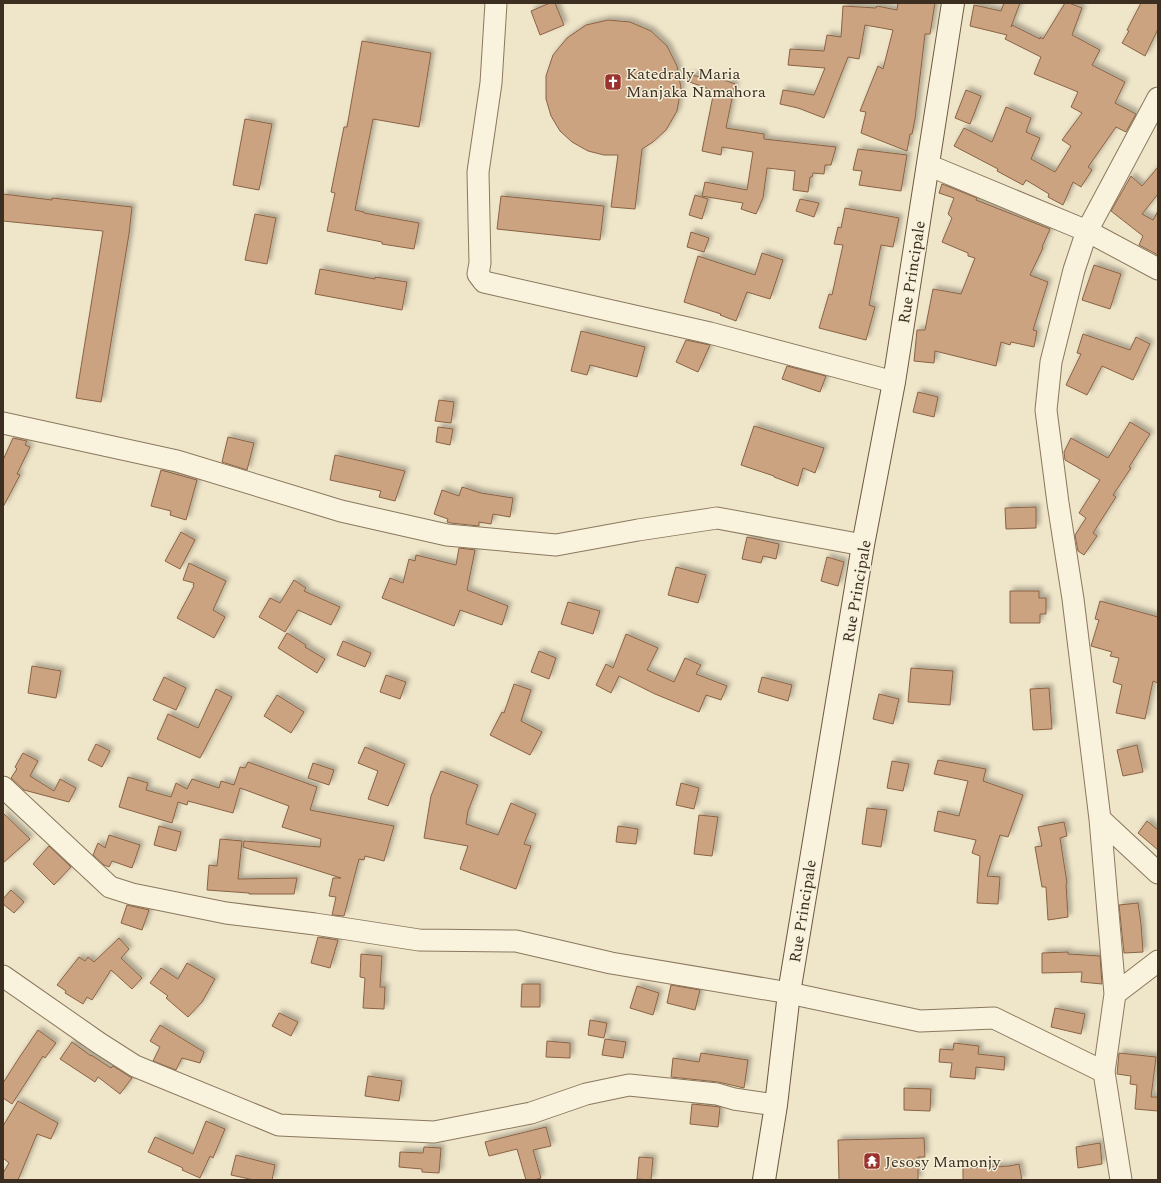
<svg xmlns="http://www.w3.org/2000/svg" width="1161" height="1183" viewBox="0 0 1161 1183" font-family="Spectral,serif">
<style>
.building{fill:#cca380;stroke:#8a6344;filter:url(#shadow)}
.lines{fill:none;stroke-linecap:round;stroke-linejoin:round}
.street-casing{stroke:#8b785e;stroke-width:23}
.secondary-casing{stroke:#6d5941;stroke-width:24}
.street{stroke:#f9f2dd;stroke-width:21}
.secondary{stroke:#f9f2dd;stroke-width:22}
.labels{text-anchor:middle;stroke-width:3;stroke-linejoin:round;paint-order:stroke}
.poi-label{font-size:16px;fill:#3c2f21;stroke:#f6efd9;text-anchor:start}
.street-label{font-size:16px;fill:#3c2f21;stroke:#f6efd9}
</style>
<defs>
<filter id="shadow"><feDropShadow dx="3.5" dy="-3.5" stdDeviation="2" flood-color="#0004"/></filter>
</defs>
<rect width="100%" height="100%" fill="#efe5c9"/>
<path class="building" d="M550,3h5l9,22 -24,10 -9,-24z
M898,3h37l-5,31h-5l-10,85 -3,15h-2l-3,17 -46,-18 5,-21 -6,-1 18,-45 5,3 10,-39 -28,-5 -6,34 -11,-2 -24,61 -26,-10 -18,-4 3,-14 31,5 11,-27 -37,-3 2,-16 34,2 3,-16 14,2 2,-31 33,2 1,-2 20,4z
M1004,3h16l-9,24 1,-2 28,14v-2l3,2 22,-36h4l13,5 -10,27 28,15 -8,15 33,17 -10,21 21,11 -10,18 -10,-5 -28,40 4,3 -11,17 -8,-5 -10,23 -15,-8 1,-3 -23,-14 -3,5 -26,-14 1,-2 -44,-23 10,-18 28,14 14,-35 25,11 -5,14 14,6 -9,21 24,13 16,-26 -9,-6 20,-27 -11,-6 7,-15 -44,-18 7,-17 -36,-18 2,-4 -37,-9 4,-21 27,6z
M1141,3h17v26l-13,27 -23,-13 7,-12 -2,-1z
M608,20l22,2 21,9 16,15 10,20 4,22 -4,23 -11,19 -13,12 -11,7 -7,60 -24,-2 7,-52h-14l-16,-4 -16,-9 -12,-11 -9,-15 -5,-17v-23l7,-21 14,-17 19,-13z
M362,41l69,12 -12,74 -46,-8 -18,91 9,2v1l55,10 -5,26 -32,-5v-2l-55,-11 8,-38 -4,-1 13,-65h3z
M689,75l38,6 8,3 -9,44 38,6v5l72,8 -5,18h-6l-1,9 -11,-1 -1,4h-2l-2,15 -15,-2 2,-19 -28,-3 -4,30 -7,16 -15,-5 2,-6 -41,-7 3,-14 42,8 6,-38 -31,-5 -1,8 -19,-4 12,-60 -27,-10z
M966,90l15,6 -11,28 -15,-6z
M245,119l27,5 -13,66 -26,-5z
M858,149l49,6 -6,36 -42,-6 3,-14 -9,-1z
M1158,167v27l-16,20 11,6 5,-9v44l-19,-10 4,-9 -32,-25 20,-35 11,10z
M942,184l35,14 -1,2 74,29 -8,18 1,1 -13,27 18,7 -15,48 4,1 -3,16 -23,-5 -1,3 -9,-3 -5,24 -61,-15 -1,12 -20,-2 3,-31h8l8,-41 28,5 14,-36 -7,-2v-3l-26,-11 10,-24 -4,-4 6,-16 -15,-5z
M3,194l49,6v-2l80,9 -3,27 -28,168 -25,-4 27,-167 -100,-10z
M695,195l13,4 -6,20 -13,-4z
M501,196l103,10 -4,34 -103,-11z
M800,199l19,4 -5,14 -18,-6z
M845,208l54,10 -6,29 -12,-2 -12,60 6,2 -9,33 -47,-12 10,-34 3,1 11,-50 -9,-1 4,-17 3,1z
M255,214l21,4 -9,46 -22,-4z
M691,232l18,6 -5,14 -17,-5z
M762,253l21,7 -13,39 -23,-7 -11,29 -16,-6 1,-1 -37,-12 14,-46 57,19z
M1094,265l27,9 -11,35 -28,-9z
M320,269l55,10v-2l32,5 -5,28 -87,-16z
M581,331l64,16 -8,30 -47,-12 -3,10 -16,-4z
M1083,334l47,16 6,-13 14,7 -17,36 -31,-14 -15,29 -21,-10 15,-31 -4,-1z
M686,340l24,5 -12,27 -22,-10z
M787,366l39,10 -6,16 -38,-13z
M918,392l20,5 -4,20 -21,-5z
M439,400l15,2 -3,21 -16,-2z
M1130,422l20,12 -21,33 2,1 -18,27 3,2 -23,36 4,3 -13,19 -6,-4 -3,-16 11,-17 -7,-5 21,-33 -35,-20 -1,-8 7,-14 37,20z
M754,426l70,22 -9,25 -12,-5 -5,18 -24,-9v-1l-33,-11z
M438,427l15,2 -3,16 -14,-3z
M228,437l26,6 -7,27 -25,-8z
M13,438l14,3 -2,4 5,2 -13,27 3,1 -17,32v-47z
M335,455l70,16 -10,30 -16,-4 2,-6 -51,-11z
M161,470l36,10 -11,40 -16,-5 1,-4 -20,-5z
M462,487l19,6 32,5 -3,19 -17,-3 -2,10 -12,-2v4l-28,-3 -4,-1 1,-3 -14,-5 8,-24 17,6z
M1036,507v21l-30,1 -1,-21z
M181,532l14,8 -15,29 -15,-8z
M747,537l32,7 -3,15 -13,-3 -2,7 -19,-4z
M459,548l16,2 -8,40 41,16 -6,19 -42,-15 -6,16 -72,-28 8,-20 13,5 6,-24 6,2 1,-6 40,10z
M827,557l17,5 -6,24 -17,-5z
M189,563l37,18 -13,29 12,7 -11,21 -37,-20 17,-32 -1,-1 1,-2 -11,-3z
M676,567l30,8 -8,28 -30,-8z
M294,580l12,8 -2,3 36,16 -9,18 -33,-15 -13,22 -26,-15 11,-19 10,5z
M1010,591h29v7h7v16h-6v9h-30z
M1100,601l58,16v66l-5,-2 -8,38 -29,-6 6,-28 -9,-3 6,-24 -9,-2 2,-4 -21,-6 8,-26 -4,-1z
M568,602l32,9 -7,23 -32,-10z
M287,633l19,12 -1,2 20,12 -8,14 -39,-25z
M626,634l32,14 -11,22 27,12 11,-24 16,7 -5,9 31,12 -6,14 -15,-5 -7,17 -44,-18 -36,-18 -8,17 -15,-8 10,-21 7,4z
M343,641l28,12 -6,14 -28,-12z
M539,651l17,7 -7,21 -18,-7z
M32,666l29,5 -5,27 -28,-5z
M911,668l42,3 -3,34 -42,-3z
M386,675l20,7 -6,17 -20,-7z
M164,677l22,11 -10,22 -23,-10z
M762,677l30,8 -4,16 -30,-9z
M514,684l17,6 -10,31 21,11 -12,23 -40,-20 12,-23 2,1z
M1049,688l3,41 -19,1 -3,-41z
M216,689l16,8 -32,61 -43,-19 11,-25 30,14z
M879,694l20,5 -6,25 -20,-5z
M277,695l27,17 -13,21 -27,-17z
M96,744l14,7 -8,16 -14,-7z
M1137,745l6,27 -20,4 -6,-26z
M365,747l40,17 -17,42 -20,-7 10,-28 -20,-8z
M23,753l15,8 -8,15 24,15 6,-12 16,9 -7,14 -45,-12 -13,-12 6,-9 -2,-2z
M938,760l48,9 -3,12 40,14 -15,42 -8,-2 -13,41 13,1 -2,27 -21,-1 3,-47 -8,-3 4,-13 -42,-9 4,-20 21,5 9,-35 -34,-7z
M892,761l17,3 -6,27 -16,-3z
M248,762l69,25 -7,23 84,16 -10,35 -19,-5 -1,4 -5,-1 -15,57 -12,-1 4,-18 -7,-1 4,-18h8l-98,-31 1,-6 76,6 1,-8 -39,-12 7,-21 -49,-18 -7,25 -45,-12 -1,4 -9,-3 -6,21 -53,-16 9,-30 20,6 -2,7 25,7 5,-14 11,6 5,-10 27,9 2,-7 13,4 6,-18 5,1z
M313,763l21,7 -5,15 -21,-7z
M441,771l37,14 -10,26 -2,13 32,11 13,-32 25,11 -12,30 7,2 -15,43 -56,-20 8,-23 -44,-8 7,-42z
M681,783l18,5 -5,21 -18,-4z
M867,808l20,2 -6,37 -19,-3z
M3,813l27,26 -27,24z
M699,815l19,2 -6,39 -18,-2z
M1147,821l11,9v20l-20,-17z
M1064,822l3,14 -7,2 7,45 -1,1 2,33 -20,3 -2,-33h-4l-7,-40 7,-1 -4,-19z
M159,826l22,6 -5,19 -22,-6z
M618,826l20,3 -2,15 -20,-2z
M109,835l31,10 -8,23 -20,-7 -3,6 -5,-2 -11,-10 5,-12 7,5z
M220,839l22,2 -4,38 59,-1 -3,16h-45v-1l-42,-3 2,-25 8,1z
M49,846l22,21 -17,18 -21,-21z
M11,890l13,12 -10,11 -11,-9v-5z
M1138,903l3,21 2,28 -19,1 -5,-48z
M127,905l22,5 -7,20 -21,-7z
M318,937l20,3 -8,28 -19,-5z
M119,938l10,11 -8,9 21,20 -10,11 -21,-19 -19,30 -5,-3 -4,7 -18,-11 1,-2 -9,-6 22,-28 6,4 3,-4 6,5z
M1068,952v2l32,2 2,28 -21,-2 1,-10 -40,1v-20z
M361,954l21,2 -2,31h5l-1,22 -21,-1 2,-30 -5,-1z
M187,963l28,16 -13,23 -14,15 -22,-19 2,-2 -18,-13 11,-15 17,11z
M522,984h18v23h-19z
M671,985l29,5 -5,20 -28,-7z
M637,986l22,7 -6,22 -23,-7z
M1055,1008l30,6 -4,20 -30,-7z
M279,1013l19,9 -7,14 -19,-10z
M590,1020l17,3 -3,15 -16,-3z
M160,1025l44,27 -4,11 -18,-5 -6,12 -23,-9 7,-14 -10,-6z
M38,1030l18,13 -11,15 -2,-2 -31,48 -9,-6v-15l16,-25z
M605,1039l21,3 -3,16 -21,-3z
M547,1041l23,2v15l-24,-1z
M72,1042l19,14v-1l20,13 2,-2 19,12 -12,16 -22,-17 -3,5 -35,-23z
M954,1043l25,3 -1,8 27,3 -1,13 -28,-3 -1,12 -25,-2 2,-14 -13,-1 1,-13 13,1z
M701,1053l47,7 -4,28 -26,-6 -47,-5 2,-19 26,4z
M1119,1053l37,4 -5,40h7v14l-23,-2 2,-24 -7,-1 1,-8 -14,-2z
M368,1076l34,5 -3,20 -34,-5z
M904,1088l27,1 -1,22 -26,-1z
M18,1101l40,22 -7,16 -14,-5 -19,46h-15v-7l6,-10 -6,-5v-32z
M692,1104l28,3 -2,20 -28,-3z
M206,1121l19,8 -12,29 -3,-2 -10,22 -18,-8 1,-2 -35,-16 7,-15 38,17z
M546,1127l5,19 -18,4 8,28 -7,2h-8l-9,-31 -28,7 -4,-14z
M924,1138l1,19h-7v23h-79l-1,-40z
M1100,1143l2,21 -24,4 -2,-21z
M424,1147l17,1 -2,25 -17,-1v-3l-23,-2 1,-15 23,1z
M236,1155l39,10 -3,15h-18l-23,-5z
M639,1157l14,1 -2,22 -14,-1z
M1019,1164l3,16h-59v-12l46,-2z"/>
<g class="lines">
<defs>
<path id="street" d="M496,3l-5,80 -13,89 2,91 -2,11 6,8 226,51 184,49
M928,165l159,66 71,38
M3,423l174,38 164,50 106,24 109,10 82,-15 79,-12 146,27
M3,787l107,100 22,7 94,19 89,11 104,16 97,1 95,22 178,30 131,28 74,-3 110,54 17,108
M1100,819l58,54
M3,976l96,67 36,23 144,59 155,7 97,-19 55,-19 43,-9 88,9 17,5 42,6
M1115,994l43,-33
M1104,1072l11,-78 -15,-175 -27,-220 -15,-96 -12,-93 5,-48 23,-92 13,-39 71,-133"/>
<path id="secondary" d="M764,1180l12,-75 13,-112 74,-448 31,-163 59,-379"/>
</defs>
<use href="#street" class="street-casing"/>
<use href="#secondary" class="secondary-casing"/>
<use href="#street" class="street"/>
<use href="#secondary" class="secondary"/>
</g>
<defs>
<symbol id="church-square" viewBox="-11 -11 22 22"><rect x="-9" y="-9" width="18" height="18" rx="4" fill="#9a332e" stroke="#f6efd9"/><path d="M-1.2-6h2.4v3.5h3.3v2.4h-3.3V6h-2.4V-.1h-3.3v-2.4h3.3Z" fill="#fff"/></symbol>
<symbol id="temple-square" viewBox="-11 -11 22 22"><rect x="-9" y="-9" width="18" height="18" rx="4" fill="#9a332e" stroke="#f6efd9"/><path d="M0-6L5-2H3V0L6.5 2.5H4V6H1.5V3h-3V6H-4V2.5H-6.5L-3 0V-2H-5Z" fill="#fff"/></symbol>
</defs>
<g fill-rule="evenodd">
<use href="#church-square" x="603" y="72" width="20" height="20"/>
<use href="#temple-square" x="862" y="1151" width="20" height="20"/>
</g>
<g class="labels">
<g class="poi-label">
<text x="626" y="79">Katedraly Maria<tspan x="626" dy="18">Manjaka Namahora</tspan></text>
<text x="885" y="1167">Jesosy Mamonjy</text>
</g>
<g class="street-label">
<text transform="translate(911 272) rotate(-81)" y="6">Rue Principale</text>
<text transform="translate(856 591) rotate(-80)" y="6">Rue Principale</text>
<text transform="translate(802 911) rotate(-81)" y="6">Rue Principale</text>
</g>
</g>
<rect width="1161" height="1183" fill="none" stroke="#3c2f21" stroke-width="8"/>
</svg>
